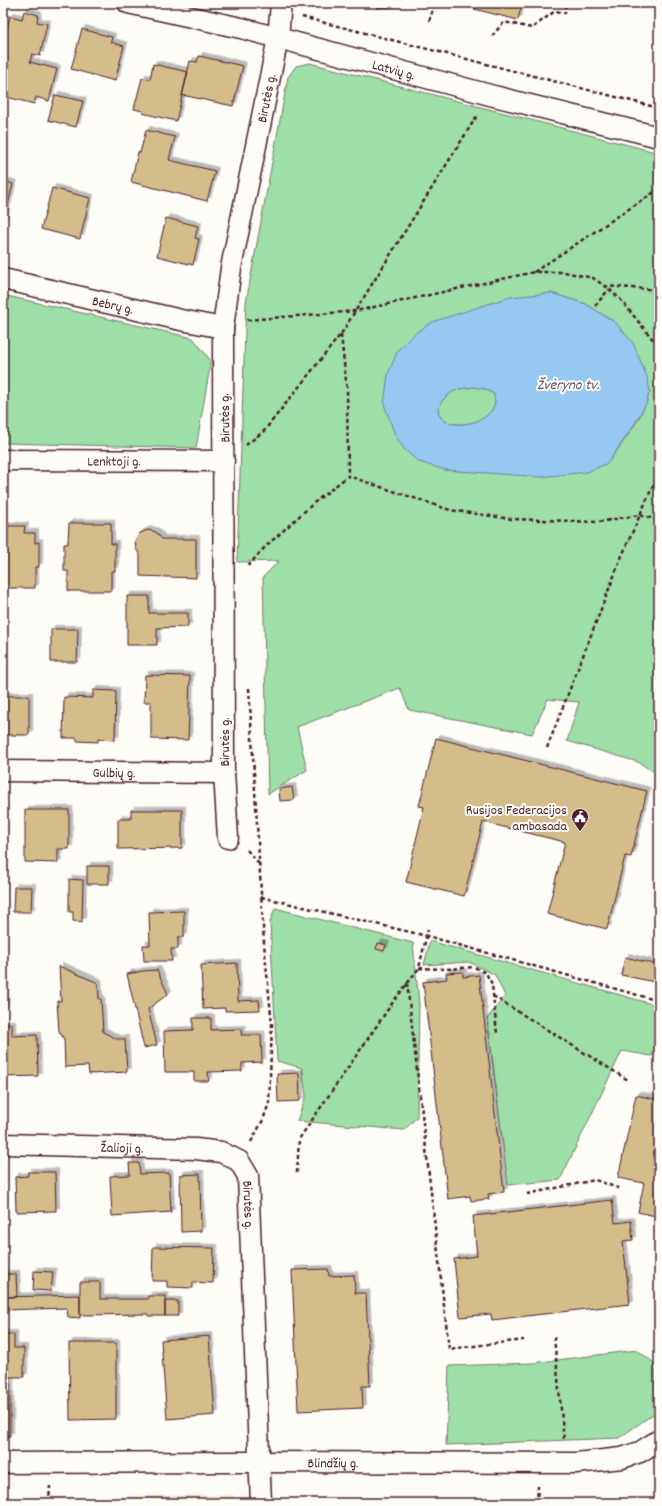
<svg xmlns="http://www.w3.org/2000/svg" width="662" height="1506" viewBox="0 0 662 1506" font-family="Dekko,sans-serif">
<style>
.built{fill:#f1e9d7}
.green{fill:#9edea7;stroke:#747e69;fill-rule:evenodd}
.water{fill:#96c8f2;stroke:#7884a2;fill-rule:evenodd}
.building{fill:#d4bc8b;stroke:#4a1f2b;filter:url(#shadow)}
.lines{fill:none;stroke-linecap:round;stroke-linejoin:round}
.minor-casing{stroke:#4a1f2b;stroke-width:23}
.path{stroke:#4a1f2b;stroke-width:2.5;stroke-dasharray:4 3;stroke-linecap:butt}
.minor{stroke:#fdfcf7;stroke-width:20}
.labels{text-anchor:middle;stroke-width:4;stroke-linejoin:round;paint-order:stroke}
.street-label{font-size:14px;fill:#4a1f2b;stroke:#fdfcf7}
.poi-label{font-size:14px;fill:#4a1f2b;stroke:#fdfcf7;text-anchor:end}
.water-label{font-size:15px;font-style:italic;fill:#615267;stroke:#fdfcf7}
</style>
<defs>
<filter id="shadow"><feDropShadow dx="3.5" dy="-3.5" stdDeviation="0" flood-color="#0004"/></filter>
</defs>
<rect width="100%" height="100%" fill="#fdfcf7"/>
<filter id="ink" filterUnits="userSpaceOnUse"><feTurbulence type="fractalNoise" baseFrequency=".025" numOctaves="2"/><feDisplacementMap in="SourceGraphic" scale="8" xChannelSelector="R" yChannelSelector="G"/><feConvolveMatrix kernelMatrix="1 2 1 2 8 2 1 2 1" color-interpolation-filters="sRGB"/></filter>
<g filter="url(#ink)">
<path class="built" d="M234,1495v8h-231v-6z"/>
<path class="green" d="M310,63l349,90v622l-21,-13 -71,-21 12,-39 -31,-3 -16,35 -123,-24 -9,-22 -103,39 10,43 -39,24 -5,-217 16,-16 -42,1 9,-260 42,-225 8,-11zM551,293l35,11 30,19 34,68c-7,27 -26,49 -42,72l-107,10 -56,-3 -31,-136z
M3,295l190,43 18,23 -15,87 -193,-5z
M474,387l11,2 9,5c0,3 1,7 1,9 -4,19 -36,26 -50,18 -17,-11 2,-28 14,-32 4,-1 10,-1 15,-2z
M275,908l138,35 6,60 -2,114 -13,13 -107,-9 9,-25 -4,-28 -25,-7 -7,-139z
M430,941l229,65v40l-7,10 -30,-5 -62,129 -52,5 -21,-166 18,-23 -10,-21 -26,-13 -45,3z
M637,1350l16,12 6,27v21l-40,28 -173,7 3,-79 84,-3z"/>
<path class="water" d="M551,293l35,11 30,19 17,20 14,34 3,14 -4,13 -12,21 -26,38 -21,9 -46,5 -96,-7 -26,-8 -14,-12 -10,-15 -11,-31 4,-30 10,-24 16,-16 18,-12 78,-25zM474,387l11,2 9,5c0,3 1,7 1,9 -4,19 -36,26 -50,18 -17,-11 2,-28 14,-32 4,-1 10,-1 15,-2z"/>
<path class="building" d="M377,3h24v3l-24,2z
M475,3h47l-4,17 -44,-11z
M24,11l14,4 -1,7 10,2 -7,32 -8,-2 -2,8 27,7 -8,32 -13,-4 -2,7 -31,-8v-49l7,-31 12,3z
M82,29l30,8 -1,5 13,4 -9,35 -44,-12z
M199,56l44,10 -10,40 -51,-11 8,-34 7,1z
M153,64l35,8 -12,49 -34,-8 1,-2 -9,-2 8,-31 8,1z
M55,95l28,6 -7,26 -28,-7z
M146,130l29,7 -6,23 46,11 -8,30 -76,-19 7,-30 2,1z
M3,181l10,3 -9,36 -1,-1z
M52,188l38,10 -10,41 -39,-10z
M166,218l32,8 -3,12 4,1 -6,26 -36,-9z
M69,523h42v21h4v27h-4v20h-43v-20h-4v-27h4z
M3,526h22l-1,7h11v10l4,-1v25h-4v21h-32z
M148,530l8,2 6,7h34v39l-56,-2v-21l-4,-6 -1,-8 5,-8z
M127,596h22v17h39v14l-31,1v17h-30z
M51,629h27l-1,33h-26z
M145,675l45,1 -2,64 -37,-1v-37h-7z
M93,690l23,1 -1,49 -17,-1v3l-21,-1v-3h-14l1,-41 29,1z
M3,696h26v39h-26z
M436,738l211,53 -16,66 -6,-1 -18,73 -60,-15 18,-72 -82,-20 -19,74 -58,-14 18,-75 -5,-1z
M292,787l2,13 -14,1 -1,-12z
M25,810h44v39h-11v14l-33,-1z
M131,810h51v38l-64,1v-30h13z
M87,866h22v18h-22z
M69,879l14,1 -1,42 -9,-1v-9h-4z
M14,887h18l-1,25h-18z
M184,911v26h-6v12h-7l1,12h-28l-1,-16h7l-1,-33z
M378,943l8,2 -2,6 -8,-2z
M625,957l33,8 1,-4v22l-38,-8z
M237,963l1,38 21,-1 1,10 -35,1v-3l-22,1 -2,-44z
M59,966l39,17 1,16h2l2,33 14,7h8l2,33 -38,2 -1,-8 -23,1 -1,-28 -5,-8 -2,-30h4z
M157,970l11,24 -20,15 9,36 -13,3 -17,-74 16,-3z
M463,972v5l16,-2 25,217 -16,2 1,5 -18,2 -1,-5 -22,3 -25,-217 24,-3 -1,-6z
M3,977h2v33h-2z
M193,1018h18v12l31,-1 -1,6h20l1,27 -20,1v8l-34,1 1,9h-15v-9h-29l-1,-41 29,-1z
M3,1024h9v12l25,-1 1,41 -35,1z
M299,1073l1,28 -22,1 -1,-28z
M636,1095l23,5v117l-21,-5 6,-29 -26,-5z
M129,1163h10l1,11 29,-1 2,39 -59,4 -2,-40 20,-1z
M28,1172h27l1,39 -40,1 -1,-35 13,-1z
M200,1174l1,57 -20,1 -1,-57z
M612,1200l3,23 16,-2 2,19 -10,1 7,63 -138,16 -1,-6 -31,3 -6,-58 23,-3 -4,-40z
M153,1247l61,1 -1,35 -20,-1v6l-26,-1v-6h-15z
M328,1269l1,7 25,-1 1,18h11l4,93h-8l1,22 -65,3 -6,-141z
M34,1271l19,1 -2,19 -18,-1z
M3,1274h13l1,23h-14z
M80,1282h20v17h48v-3h17v20h-17v-2l-68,1z
M80,1295v23l-12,-1 -1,-9 -64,2v-13z
M165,1301h13v15h-13z
M3,1334h11v14h10v29h-14v59h-7z
M209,1336l6,79 -48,4 -6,-79z
M69,1343h47v76l-46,1z"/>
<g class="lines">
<defs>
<g id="minor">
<path id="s1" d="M128,3l113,25 249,67 169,42"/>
<path id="s2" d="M3,279l178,41 42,8"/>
<path id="s3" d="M3,460l221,1"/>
<path id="s4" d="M3,771l221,2"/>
<path id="s5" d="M228,838l-4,-65 -1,-445 8,-60 47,-230 3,-35"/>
<path id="s6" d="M3,1144l193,5 25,3 18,9 9,15 13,327"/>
<path id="s7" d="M3,1463l233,-1 340,1 46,-5 18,-6 19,-12"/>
</g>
</defs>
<use href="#minor" class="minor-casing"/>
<path class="path" d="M302,17l357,91
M429,21l6,-18
M492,36l12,-14 28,6 23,-17 10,2 1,-10
M534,272l125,-83
M604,286l55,4
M595,306l14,-17
M247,320l109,-9 178,-39h30l29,6 16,11 11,10 39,48
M341,335l6,55 1,86
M246,445l18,-14 77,-97 137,-220
M248,566l17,-19 50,-45 33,-26 102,34 62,9 86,3 41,-7 20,5
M249,688l15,255 8,82 -3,78 -6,17 -12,22
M547,748l74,-190 38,-86
M247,850l12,14
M261,897l166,39 232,65
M419,968l27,1 28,-2 12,6 6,11 5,50
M407,983l42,366 75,-9
M493,996l135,84
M297,1173l2,-34 94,-137 26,-34 9,-39
M527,1194l68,-14 26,9
M554,1337l10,104
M49,1503l1,-17
M537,1503l1,-17"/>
<use href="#minor" class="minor"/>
</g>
</g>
<defs>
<symbol id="civic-pin" viewBox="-11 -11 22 30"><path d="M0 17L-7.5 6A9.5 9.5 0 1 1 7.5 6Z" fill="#4a1f2b" stroke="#fdfcf7"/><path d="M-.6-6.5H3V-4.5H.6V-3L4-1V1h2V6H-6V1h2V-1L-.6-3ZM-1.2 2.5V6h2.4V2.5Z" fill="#fff"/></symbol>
</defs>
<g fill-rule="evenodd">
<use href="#civic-pin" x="570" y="807" width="20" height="27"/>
</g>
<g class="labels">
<g class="street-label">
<text dy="5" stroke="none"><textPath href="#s1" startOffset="274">Latvių g.</textPath></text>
<text dy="5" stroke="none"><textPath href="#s5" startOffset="744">Birutės g.</textPath></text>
<text dy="5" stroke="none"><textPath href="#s2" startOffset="113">Bebrų g.</textPath></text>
<text transform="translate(224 418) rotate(-91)" y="5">Birutės g.</text>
<text dy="5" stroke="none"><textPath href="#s3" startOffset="111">Lenktoji g.</textPath></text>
<text transform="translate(224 742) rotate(-90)" y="5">Birutės g.</text>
<text dy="5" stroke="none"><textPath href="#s4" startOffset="111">Gulbių g.</textPath></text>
<text dy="5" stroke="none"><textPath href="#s6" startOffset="119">Žalioji g.</textPath></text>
<text dy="5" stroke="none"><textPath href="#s6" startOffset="285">Birutės g.</textPath></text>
<text dy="5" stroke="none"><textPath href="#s7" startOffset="330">Blindžių g.</textPath></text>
</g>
<g class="poi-label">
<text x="567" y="814">Rusijos Federacijos<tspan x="567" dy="16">ambasada</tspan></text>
</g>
<g class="water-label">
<text x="568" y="389">Žvėryno tv.</text>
</g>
</g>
<rect width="662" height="1506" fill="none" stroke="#fdfcf7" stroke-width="16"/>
<rect x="8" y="8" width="646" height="1490" fill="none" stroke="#4a1f2b" stroke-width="1.5" filter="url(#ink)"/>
</svg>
